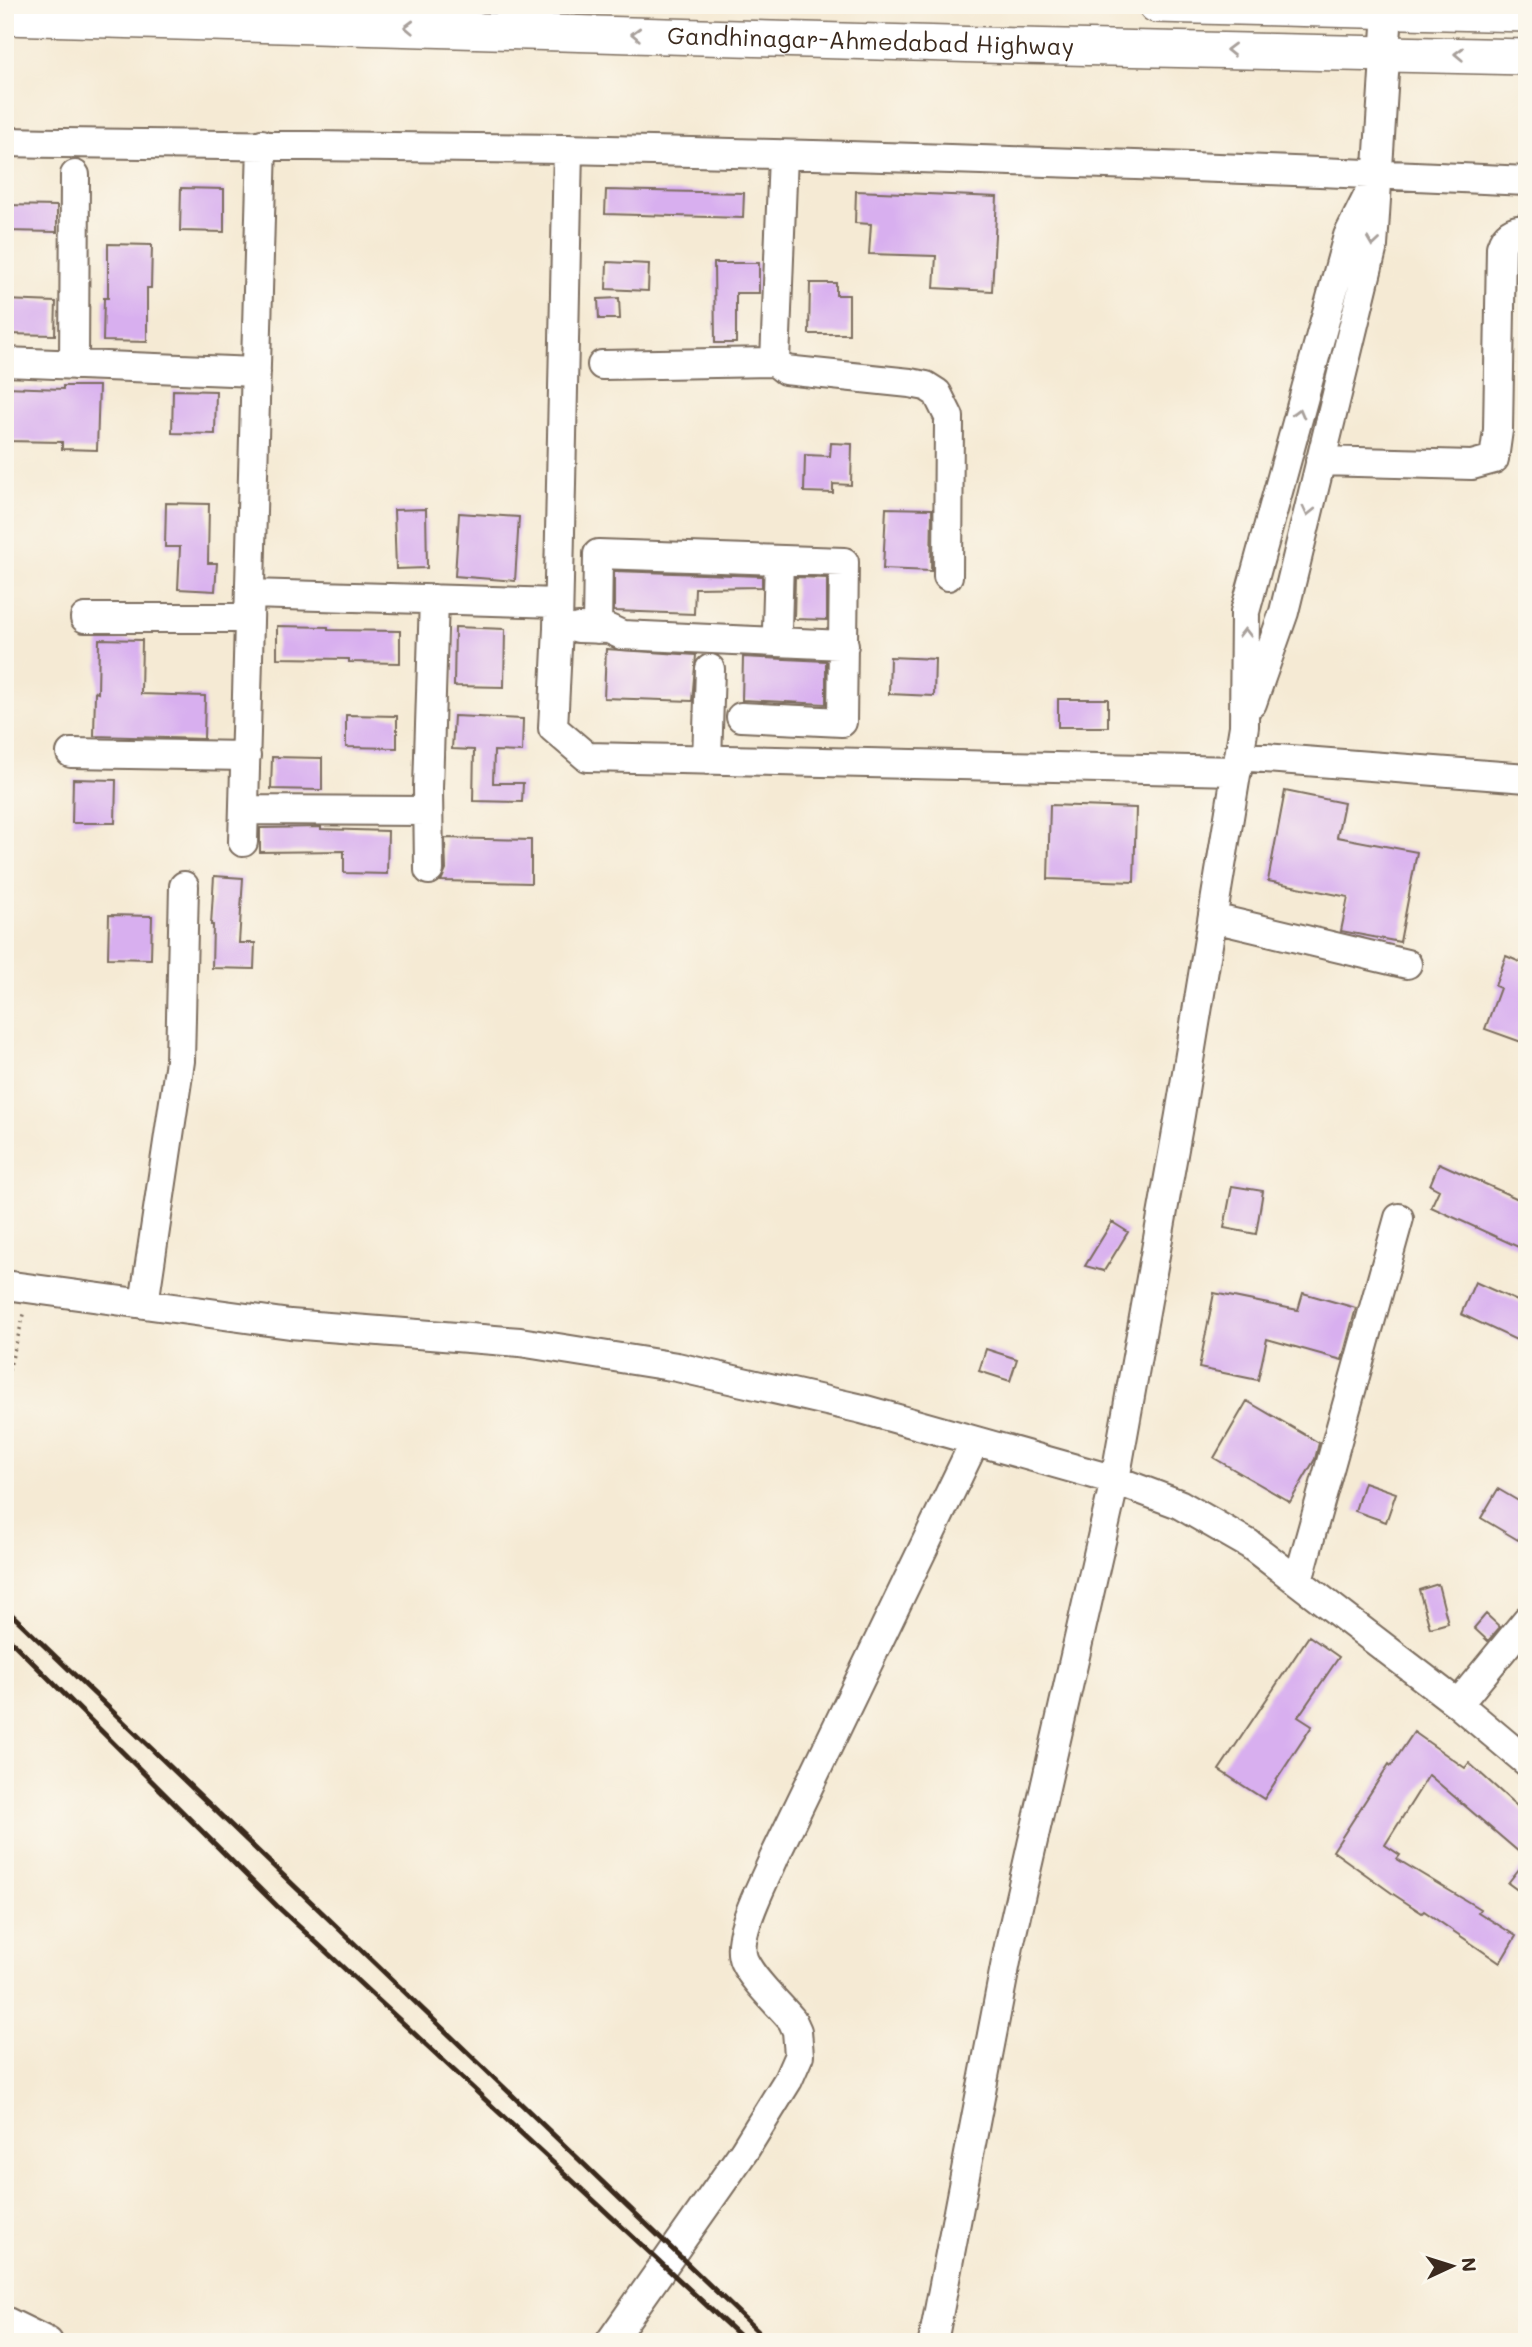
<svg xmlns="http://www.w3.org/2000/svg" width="1532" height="2347" viewBox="0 0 1532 2347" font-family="Mali,sans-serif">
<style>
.building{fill:#d8afef}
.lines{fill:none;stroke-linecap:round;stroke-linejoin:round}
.minor-casing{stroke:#7c6d5e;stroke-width:32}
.major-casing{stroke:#7c6d5e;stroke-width:38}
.path{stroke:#7c6d5e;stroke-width:3.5;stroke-dasharray:2 5;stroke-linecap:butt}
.minor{stroke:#fff;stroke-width:28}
.major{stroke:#fff;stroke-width:35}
.rail{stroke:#3b2a1e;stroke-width:5}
.oneway{stroke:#a79f9a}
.labels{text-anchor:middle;stroke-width:5;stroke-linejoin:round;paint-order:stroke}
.street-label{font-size:24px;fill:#3b2a1e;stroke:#fbf7ec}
</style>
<rect width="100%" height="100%" fill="#fbf7ec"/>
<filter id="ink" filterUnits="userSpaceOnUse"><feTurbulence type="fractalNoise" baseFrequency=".0143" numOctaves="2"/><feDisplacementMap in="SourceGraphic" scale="14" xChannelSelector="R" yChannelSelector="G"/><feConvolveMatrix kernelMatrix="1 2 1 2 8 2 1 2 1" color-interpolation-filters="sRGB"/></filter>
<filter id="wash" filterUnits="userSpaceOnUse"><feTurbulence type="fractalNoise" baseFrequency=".00686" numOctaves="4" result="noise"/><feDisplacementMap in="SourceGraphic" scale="28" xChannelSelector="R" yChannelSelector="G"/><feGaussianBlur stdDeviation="1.57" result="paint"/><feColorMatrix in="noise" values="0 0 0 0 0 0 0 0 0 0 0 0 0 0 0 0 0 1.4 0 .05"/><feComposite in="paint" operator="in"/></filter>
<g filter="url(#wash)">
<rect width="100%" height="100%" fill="#f5ead4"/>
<g id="blocks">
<path class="building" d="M181,188l43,1v43l-44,-1z
M606,190l138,3 -1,25 -138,-4z
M856,191l141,6 -5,94 -58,-3 2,-32 -67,-2 2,-30 -16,-1z
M5,205l52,1v26l-52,-1z
M108,244l44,1 -1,43h-4v54l-44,-1 1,-43h4z
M607,262l42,2 -1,27 -42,-2z
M714,263h45v30h-23v50h-21z
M810,283h26v12h13v39h-40z
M619,298l1,21h-21l-1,-20z
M5,300l51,2 -1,33 -50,-1z
M63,386h36l-2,64 -35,-1v-7l-57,-1v-54l58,2z
M173,390l43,1 -1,43 -43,-1z
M831,443l21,1 -1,41 -18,-1v9l-29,-1 1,-37 25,1z
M166,503l43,1 -1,59h9l-2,28 -37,-2 2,-42h-15z
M886,508l46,1 -1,62 -48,-2z
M426,509l1,59 -31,1 -2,-59z
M459,513l60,4 -4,64 -60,-5z
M614,571l148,5v11l-67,1 -1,26 -80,-3z
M795,577l32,1v42l-33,-1z
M277,626l51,1v3l72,1v32l-51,-1v-3l-72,-1z
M455,627l50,2 -1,58 -50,-1z
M99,639l43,1 -1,54 64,2 -1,43 -110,-3 1,-44 3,1z
M606,649l90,6 -4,46 -88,-3z
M743,657l83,4v43l-84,-4z
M890,657l45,2 -1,37 -45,-2z
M1058,699h50v28h-50z
M346,715l51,1v32l-51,-1z
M454,716l69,3 -1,33 -28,-1 -1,32h30l-1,19 -49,-1 1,-51 -22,-1z
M272,757l50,1v32l-51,-1z
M73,779l43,1 -1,43h-43z
M1285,791l59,12 -7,34 80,15 -17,90 -59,-11 7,-34 -80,-16z
M1050,805l86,3 -2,74 -86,-3z
M321,827v2l67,2 -1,43 -43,-1v-22l-84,1v-24z
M445,838l86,2v43l-90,-2 5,-11z
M214,876l29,2 -4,65h16l-1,26 -42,-1 1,-43h-2z
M109,915l43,1 -1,43 -43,-1z
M1506,956l21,9v79l-42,-15 15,-41 -5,-2z
M1439,1163l88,40v48l-96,-44 8,-17 -9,-5z
M1232,1186l31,5 -7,43 -32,-6z
M1112,1222l16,10 -24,39 -19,-5z
M1475,1282l49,22 3,-6v47l-66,-31z
M1214,1293l84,17 5,-17 53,15 -14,52 -75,-21 -9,41 -59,-12z
M986,1349l31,10 -7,22 -31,-10z
M1247,1401l72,42 -4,16 -25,43 -76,-44z
M1364,1482l32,11 -10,29 -31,-11z
M1498,1489l29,17v20l-9,14 -37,-22z
M1438,1584l10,39 -18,5 -11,-38z
M1486,1614l14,13 -12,14 -14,-13z
M1309,1636l30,21 -41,60 14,9 -48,73 -45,-29z
M1414,1732l51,36 4,-5 58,52v82l-19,-14 19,-24 -98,-84 -44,70 15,10 -3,4 83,50 -2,3 38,24 -16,27 -76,-52 -2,2 -29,-19 -60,-43 56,-87 2,2z"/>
</g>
</g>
<g filter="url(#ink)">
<use href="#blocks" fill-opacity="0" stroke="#7c6d5e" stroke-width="2"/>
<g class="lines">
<defs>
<path id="minor" d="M5,142c186,4 372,4 559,7 321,7 642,17 963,32
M568,149l-10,479 -5,100 34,29 650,14
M783,155l-8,207 10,8 125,13 16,3 11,7 12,24 -1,159
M5,362l251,10
M74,365l1,-190
M602,365l173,-3
M1320,461l152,4 22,-6 4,-29 3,-183c4,-13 12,-18 26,-18
M250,594l308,9
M85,618h164
M578,628l31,1 13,6 222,10
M597,629l1,-75 246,8 -2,160 -101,-5
M777,629l2,-69
M1252,703l32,-91 89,-366 15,-235
M71,753l175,3
M1239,756l288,22
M707,760l3,-91
M244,810l184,1
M243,842l19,-698
M429,870l-1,-82 6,-189
M1213,918l194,46
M5,1285l285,39 230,18 157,25 185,42 253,71 64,24 70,40 209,160 69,58
M144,1304l36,-243 4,-175
M1298,1581l101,-363
M1458,1704l69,-84
M5,2321l43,21
M610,2342l134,-191 44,-71 11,-25 -2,-24 -5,-11c-15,-18 -38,-38 -48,-59 -11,-24 20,-79 30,-103l201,-417
M933,2342l76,-396 106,-466 65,-365 64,-389 1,-114 103,-376 31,-62"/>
<g id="major">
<path d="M1156,5l371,9"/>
<path id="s1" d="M5,17l1015,29 507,11"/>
</g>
</defs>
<use href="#minor" class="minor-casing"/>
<use href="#major" class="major-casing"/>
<path class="path" d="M5,1384l20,-73"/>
<use href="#minor" class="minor"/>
<use href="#major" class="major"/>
<path class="rail" d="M5,1608l764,734
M5,1635l272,271 469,436"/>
</g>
<defs><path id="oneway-chevron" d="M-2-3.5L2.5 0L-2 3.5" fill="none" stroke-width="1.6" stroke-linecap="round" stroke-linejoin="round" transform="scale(1.75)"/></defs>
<g class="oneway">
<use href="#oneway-chevron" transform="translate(409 27) rotate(-178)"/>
<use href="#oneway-chevron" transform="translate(636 34) rotate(-178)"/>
<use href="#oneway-chevron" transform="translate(1231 50) rotate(-179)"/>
<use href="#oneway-chevron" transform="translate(1459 54) rotate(-178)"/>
<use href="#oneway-chevron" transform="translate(1373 242) rotate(98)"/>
<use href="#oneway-chevron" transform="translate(1299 413) rotate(-75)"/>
<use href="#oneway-chevron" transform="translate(1308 511) rotate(103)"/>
<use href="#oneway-chevron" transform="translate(1245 633) rotate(-90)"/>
</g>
</g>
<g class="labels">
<g class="street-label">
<text dy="8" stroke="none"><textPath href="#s1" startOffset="866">Gandhinagar-Ahmedabad Highway</textPath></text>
</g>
</g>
<rect width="1532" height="2347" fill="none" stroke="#fbf7ec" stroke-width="28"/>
<g transform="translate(1452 2266) rotate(86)" stroke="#fbf7ec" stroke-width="5" paint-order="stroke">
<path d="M0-5L12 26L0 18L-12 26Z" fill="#3b2a1e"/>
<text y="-10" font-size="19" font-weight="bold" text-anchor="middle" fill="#3b2a1e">N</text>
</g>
</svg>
